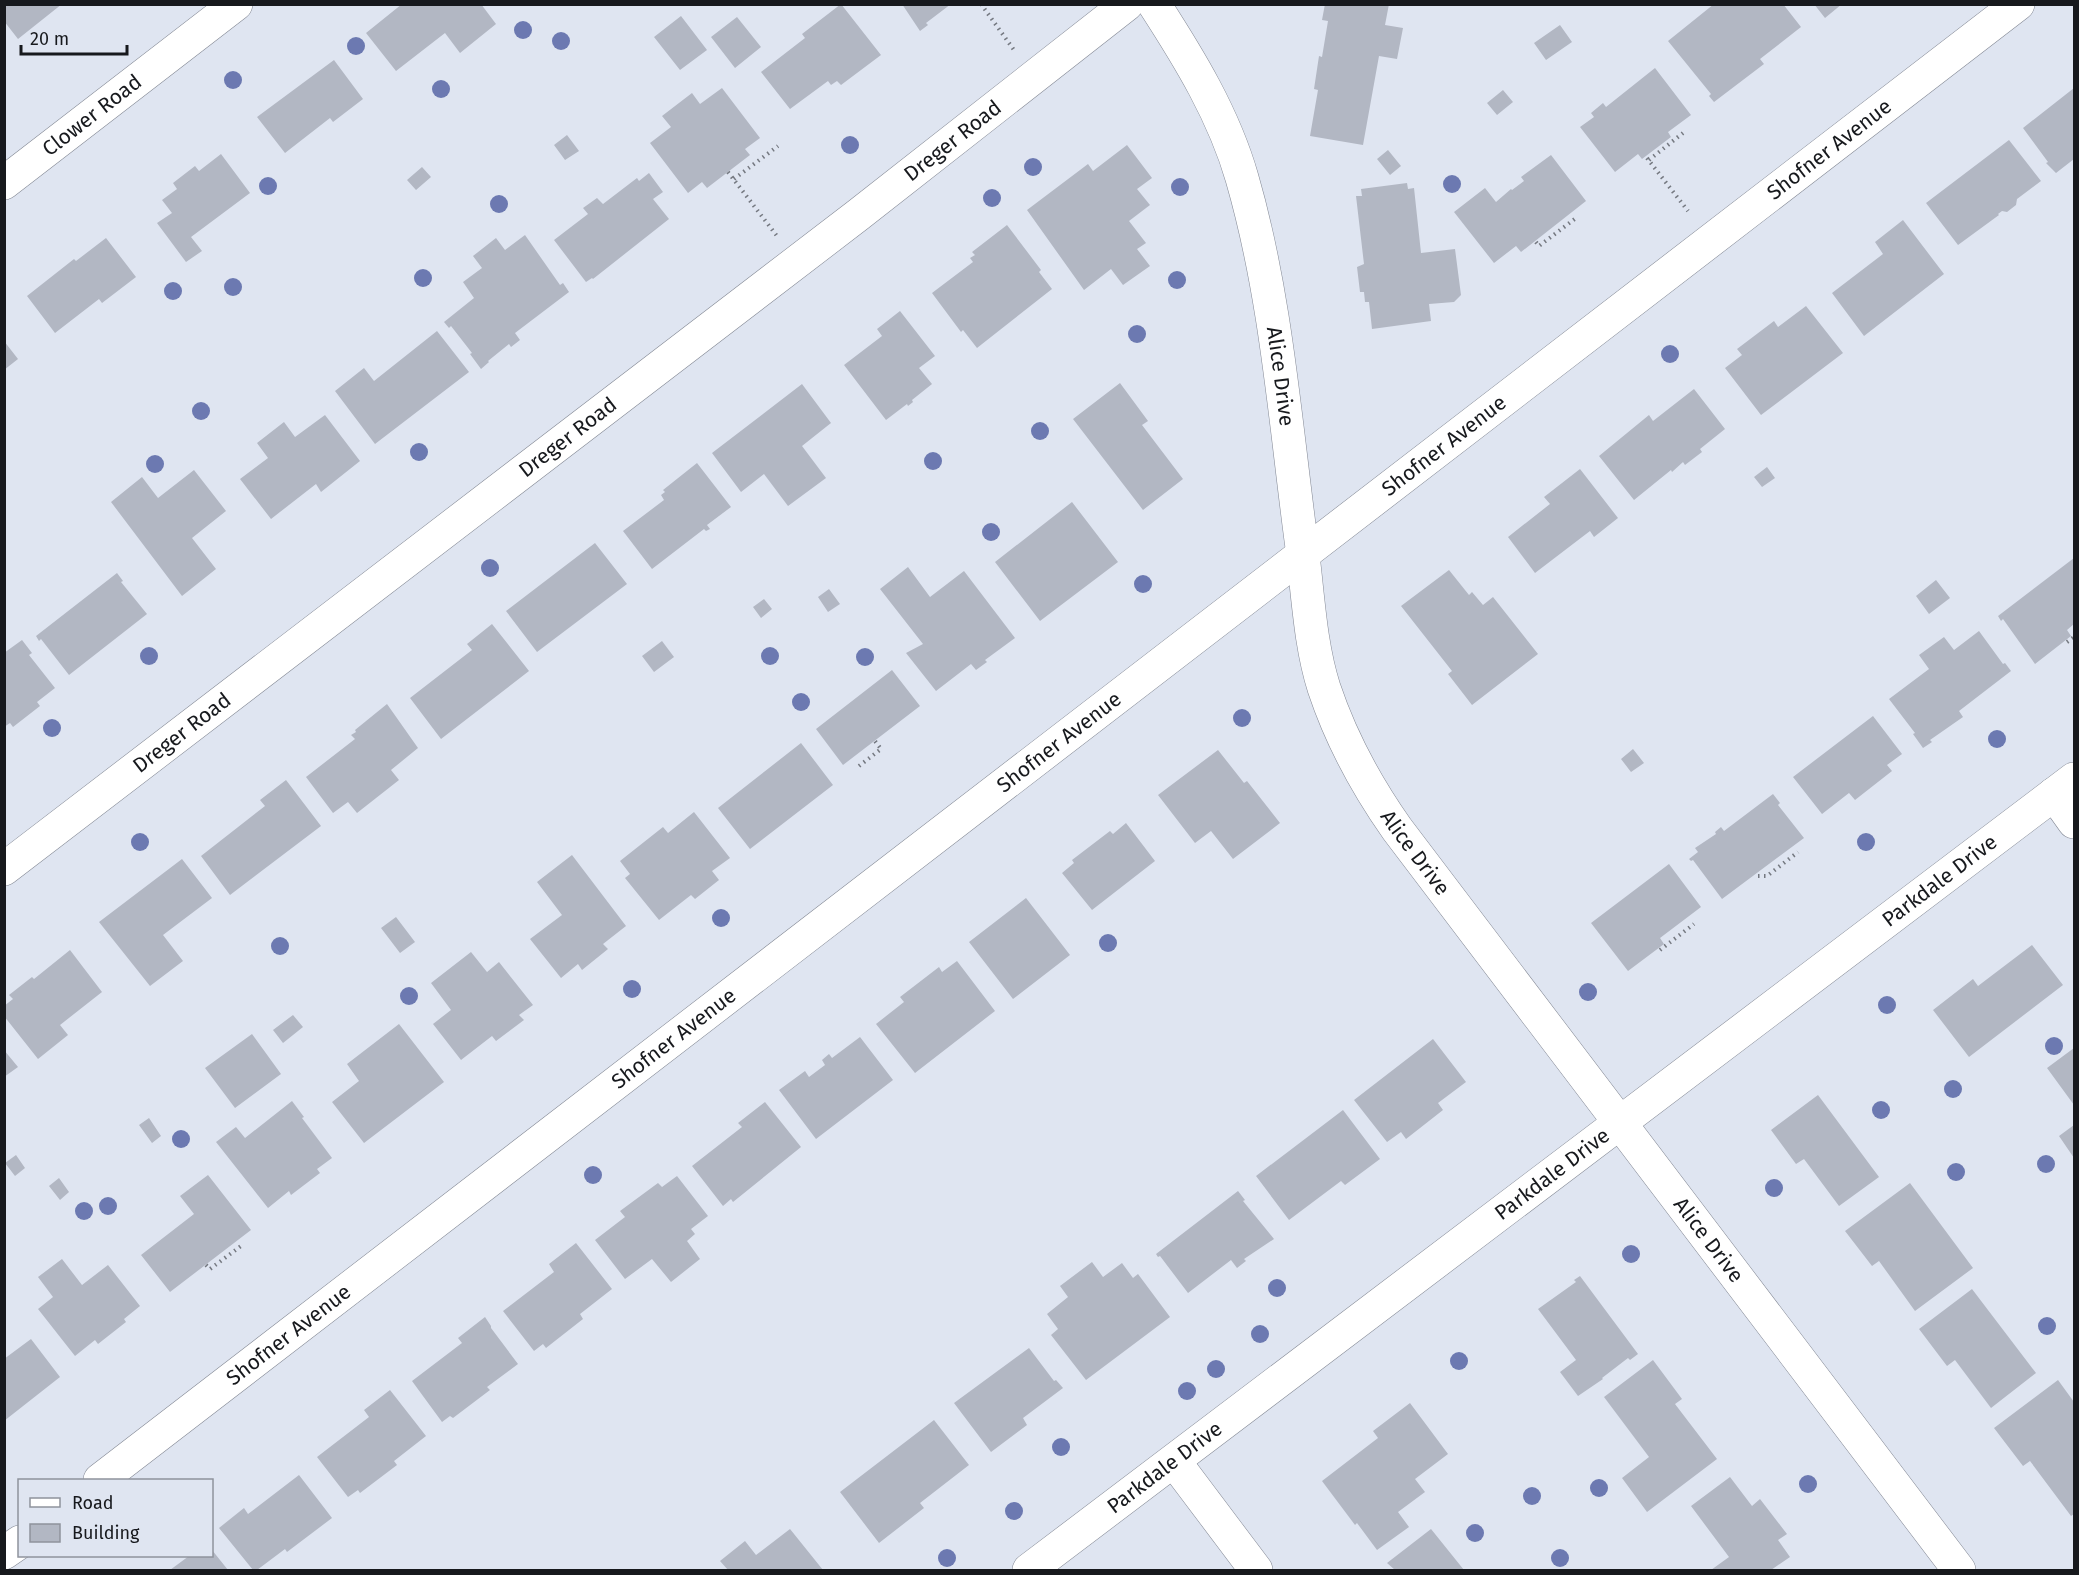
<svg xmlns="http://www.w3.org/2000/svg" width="2079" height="1575" viewBox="0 0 2079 1575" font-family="'Fira Sans',sans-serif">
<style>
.building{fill:#b2b7c3}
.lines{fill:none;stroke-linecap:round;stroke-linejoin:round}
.street-casing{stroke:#838894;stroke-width:34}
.path{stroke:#757981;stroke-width:4;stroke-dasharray:1.5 4.5;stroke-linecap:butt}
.street{stroke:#fff;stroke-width:33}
.tree{fill:#6c79b1}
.labels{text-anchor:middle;stroke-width:5;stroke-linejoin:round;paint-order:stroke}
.street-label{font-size:21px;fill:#17191d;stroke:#dfe5f1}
</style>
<rect width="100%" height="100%" fill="#dfe5f1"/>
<path class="building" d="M4,4h58l-44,35 -14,-18z
M402,4h79l15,20 -36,29 -15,-20 -49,38 -30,-38z
M841,4l40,51 -40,30 -4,-4 -6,4 -3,-4 -38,28 -29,-37 44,-34 -3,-4z
M902,4h49l-25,19 2,2 -8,6z
M1325,4h64l-4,21 18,3 -6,31 -18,-3 -16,89 -53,-9 8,-46 -4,-1 5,-33 3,1 6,-36 -6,-1z
M1714,4h29l2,2 2,-2h36l18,23 -41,32 4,5 -50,38 -5,-6 2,-2 -43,-53z
M1814,4h28l-17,14z
M681,16l26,34 -27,20 -26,-33z
M737,17l24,30 -26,21 -24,-31z
M1560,25l12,17 -26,18 -12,-17z
M334,60l29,39 -30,23 -3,-4 -45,35 -28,-36z
M1655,68l36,47 -23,17 3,5 -29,22 -4,-5 -23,18 -35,-45 14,-10 -3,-4 12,-10 3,4z
M722,88l38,50 -15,11 5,6 -43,33 -5,-6 -14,11 -38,-50 21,-16 -9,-11 30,-23 8,11z
M2074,88v71l-18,14 -10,-10 2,-1 -25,-34z
M1503,90l10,12 -16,13 -10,-12z
M567,135l12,16 -14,9 -11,-15z
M2009,140l32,41 -24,18 -1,6 -9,7 -5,-1 -4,3 1,1 -41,30 -32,-42z
M1127,145l25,33 -15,11 13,16 -21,16 17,22 -9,6 13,17 -27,19 -12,-16 -27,21 -57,-80 61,-46 5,7z
M1388,150l13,16 -11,9 -13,-16z
M221,154l29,39 -59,44 11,14 -16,11 -29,-39 15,-10 -10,-13 15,-11 -4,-6 22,-17 4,5z
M1551,155l35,46 -65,51 -5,-6 -22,17 -40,-51 31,-24 11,14 15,-13 1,1 12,-9 -3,-4z
M422,167l9,10 -15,13 -9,-10z
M649,173l14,19 -10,7 16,20 -76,60 -1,-1 -6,4 -32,-42 34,-26 -5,-6 14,-10 6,6 34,-26 2,3z
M1407,183l1,6 6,-1 7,65 34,-4 6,46 -7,7 -25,2 2,17 -59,8 -3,-27h-4l-1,-10h-4l-3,-25 7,-3 -8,-68h6l-1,-7z
M1903,220l41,54 -80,62 -32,-43 51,-39 -8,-12z
M1007,225l34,45 -2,2 13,17 -75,59 -14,-18 -2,2 -29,-39 41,-31 -3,-4 5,-3 -3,-3z
M525,235l35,50 3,-2 6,9 -54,41 5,7 -9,7 -2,-3 -21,17 1,1 -8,7 -11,-15 2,-1 -21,-27 -2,2 -5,-6 30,-24 -11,-16 19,-14 -9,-12 23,-18 9,12z
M106,238l30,39 -34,26 -3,-4 -44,34 -28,-37 47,-37 2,2z
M1806,306l37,47 -82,62 -36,-47 17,-13 -5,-6 37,-28 4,6z
M900,311l35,45 -16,12 13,16 -20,16 1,2 -5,4 -1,-2 -21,16 -42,-55 38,-29 -5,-7z
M437,331l32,41 -94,72 -40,-53 29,-23 10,13z
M4,341l14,18 -14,11z
M1120,383l28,38 -6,4 41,54 -40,31 -70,-91z
M802,384l29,39 -29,23 24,32 -38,28 -24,-32 -23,18 -29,-39z
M1694,389l31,40 -25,20 2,3 -17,13 -2,-3 -11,10 -1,-2 -37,30 -35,-44 50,-41 4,6z
M325,415l35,46 -39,31 -5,-8 -45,35 -31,-40 28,-21 -11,-15 27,-21 11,15z
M697,463l34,44 -24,18 3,4 -4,2 -2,-2 -52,40 -29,-38 41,-31 -3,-5 4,-3 -2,-2z
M1767,467l8,11 -13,9 -8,-10z
M1580,469l38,49 -24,19 -4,-6 -55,42 -27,-36 42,-33 -6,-7z
M194,470l32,41 -34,27 24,31 -34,27 -71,-94 31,-25 16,21z
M1072,502l46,60 -78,59 -45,-59z
M595,543l32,41 -90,68 -31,-41z
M2074,558v66l-7,6 4,6 -36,28 -32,-45 -2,2 -3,-5z
M908,567l22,30 34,-26 51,67 -30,22 2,2 -11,8 -5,-6 -35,27 -30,-38 17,-9 -43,-55z
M1449,570l20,25 3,-3 11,13 10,-8 45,57 -66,51 -24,-31 4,-3 -51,-65z
M117,573l6,8 -2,1 26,32 -78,61 -28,-36 -2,2 -3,-5z
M1936,580l14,18 -21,16 -13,-18z
M829,589l11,15 -12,8 -10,-15z
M764,599l8,10 -11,9 -8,-11z
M492,624l37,47 -88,68 -31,-41 62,-48 -5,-6z
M1979,631l24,33 2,-1 6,8 -52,40 4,6 -33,23 2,2 -9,6 -10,-14 2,-1 -26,-34 40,-30 -10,-14 25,-18 10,13z
M22,640l10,13 -3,2 26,33 -18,14 3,4 -27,21 -3,-4 -6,4v-74z
M662,641l12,16 -20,15 -12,-16z
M892,670l28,36 -77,59 -27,-36z
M387,704l31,44 -27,22 8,10 -42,33 -9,-11 -15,11 -27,-36 49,-38 -4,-4 5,-3 -1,-2z
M1873,716l29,38 -15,11 5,6 -37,29 -6,-7 -27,21 -29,-37z
M801,743l32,42 -83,64 -32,-41z
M1633,749l11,14 -13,9 -10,-13z
M1218,750l26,33 3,-2 33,42 -47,36 -22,-28 -16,12 -37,-48z
M286,780l35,46 -91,69 -29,-39 64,-50 -5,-6z
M1773,794l7,9 -2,2 26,33 -82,61 -29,-39 -2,1 -2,-2 9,-7 -3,-4 21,-14 -1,-2 6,-5 3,4z
M694,812l36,46 -18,13 7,9 -24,19 -4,-4 -32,25 -34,-42 5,-4 -10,-13 43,-34 5,6z
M1126,823l29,38 -63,49 -30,-37 12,-10 -2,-3 38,-29 3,3z
M572,855l54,71 -23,18 5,5 -26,21 -4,-6 -17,14 -31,-39 32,-24 -25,-33z
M182,859l30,39 -49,37 20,26 -33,25 -51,-64z
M1669,864l32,43 -41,31 4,6 -36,27 -37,-48z
M1026,898l44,57 -57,44 -44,-57z
M396,917l19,25 -15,11 -19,-25z
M2032,945l31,40 -94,72 -36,-47 40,-31 5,7z
M70,950l32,42 -42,33 8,10 -30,24 -34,-43v-10l9,-7 -4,-4 23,-18 2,2z
M471,952l16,20 12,-10 34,43 -14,10 5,5 -28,21 -4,-5 -31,24 -28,-36 18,-14 -20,-27z
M957,961l38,50 -80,62 -39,-49 28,-22 -4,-5 39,-30 3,5z
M293,1015l10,12 -20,16 -10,-13z
M399,1024l45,58 -80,61 -32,-41 27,-21 -12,-17z
M252,1034l29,40 -46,34 -30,-40z
M860,1037l33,43 -77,59 -37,-49 26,-19 4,6 16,-12 -3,-5 7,-6 3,4z
M1433,1039l33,43 -28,21 5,7 -37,29 -5,-7 -14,10 -33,-42z
M2074,1048v57l-27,-37z
M4,1050l14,17 -14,10z
M1818,1095l61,82 -40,29 -35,-47 -8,5 -25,-34z
M292,1101l12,16 -2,1 30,40 -15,11 3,4 -29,22 -2,-4 -21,17 -52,-66 20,-15 9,11z
M765,1102l36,45 -68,55 -2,-3 -8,7 -31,-40 50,-39 -4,-4z
M1343,1110l37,49 -35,26 -4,-4 -52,39 -33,-44z
M149,1118l12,18 -9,7 -13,-18z
M2074,1125v33l-15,-22z
M16,1155l9,13 -10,8 -10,-13z
M208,1175l43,55 -81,62 -29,-37 53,-41 -14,-18z
M677,1176l31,40 -17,13 4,5 -8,7 13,18 -29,23 -19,-23 -27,20 -30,-39 30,-23 -5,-6 38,-28 4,4z
M59,1178l10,14 -9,8 -11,-14z
M1910,1183l63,85 -58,43 -36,-50 -7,5 -27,-35z
M1238,1191l7,9 -2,1 31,38 -30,20 2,2 -9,7 -6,-8 -43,33 -28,-37 -2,1 -2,-3z
M576,1243l36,46 -32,25 3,5 -37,29 -3,-4 -9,7 -31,-40 51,-39 -5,-8z
M62,1259l20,26 26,-20 32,41 -16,13 2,3 -28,22 -3,-4 -20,16 -37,-47 15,-12 -15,-20z
M1092,1262l11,15 19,-14 11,15 5,-4 32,43 -84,63 -35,-45 7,-6 -11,-15 21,-17 -8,-11z
M1580,1276l58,78 -8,6 -2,-2 -26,20 1,1 -25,17 -18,-24 16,-12 -38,-51 38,-27 -2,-2z
M1972,1289l64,84 -45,35 -36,-48 -8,6 -28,-37z
M485,1317l6,9v2l27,36 -31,23 3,3 -37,28 -3,-2 -8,6 -30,-41 50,-38 -4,-5z
M31,1339l29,38 -56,44v-62z
M1029,1348l25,33 2,-1 7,8 -40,30 4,7 -36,27 -37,-49z
M1653,1360l29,39 -7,5 42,55 -70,53 -25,-34 27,-21 -45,-60z
M2058,1380l16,22v112l-3,2 -41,-55 -7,5 -29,-38z
M390,1390l36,46 -32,25 3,4 -37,28 -2,-3 -10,7 -31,-40 52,-40 -5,-7z
M1410,1403l38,51 -33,25 10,13 -27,20 11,15 -32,23 -20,-27 -2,2 -33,-44 56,-43 -5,-7z
M934,1420l35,45 -49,38 4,5 -45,35 -39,-51z
M299,1475l33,43 -45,34 -2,-3 -28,21h-4l-34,-42 25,-20 4,6z
M1730,1477l22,29 8,-7 27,35 -9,6 12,17 -19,13h-60l18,-13 -38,-51z
M790,1529l33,41h-95l-8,-9 25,-20 11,14z
M1431,1529l33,41h-69l-8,-7z
M212,1550l16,20h-58l19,-14h23z"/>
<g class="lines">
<defs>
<g id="street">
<path id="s1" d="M1154,4c35,54 70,111 88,174 34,117 43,242 59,362 7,49 8,101 23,148 17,51 42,97 73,141l562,741"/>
<path id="s2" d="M4,183l232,-179"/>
<path d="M2054,794l20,28"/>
<path id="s3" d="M4,869l854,-654 269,-211"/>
<path d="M1174,1461l82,109"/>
<path id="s4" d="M100,1480l1918,-1476"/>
<path d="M4,1553l16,-11"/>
<path id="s5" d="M1029,1570l1045,-791"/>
</g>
</defs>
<use href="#street" class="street-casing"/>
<path class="path" d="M981,4l33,46
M1647,158l41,53
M1649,160l34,-27
M728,172l49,64
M734,179l44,-33
M1536,242l3,4 37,-28
M2067,642l7,-5
M859,766l22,-17 -6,-8
M1758,876h9l31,-24
M1660,950l34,-26
M206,1265l4,4 31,-23"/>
<use href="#street" class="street"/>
</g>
<g class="tree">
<circle cx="523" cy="30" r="9"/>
<circle cx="561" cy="41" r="9"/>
<circle cx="356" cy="46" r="9"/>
<circle cx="233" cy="80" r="9"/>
<circle cx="441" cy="89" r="9"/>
<circle cx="850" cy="145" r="9"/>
<circle cx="1033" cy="167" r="9"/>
<circle cx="1452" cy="184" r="9"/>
<circle cx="268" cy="186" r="9"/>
<circle cx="1180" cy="187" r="9"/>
<circle cx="992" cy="198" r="9"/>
<circle cx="499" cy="204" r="9"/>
<circle cx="423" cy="278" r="9"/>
<circle cx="1177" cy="280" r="9"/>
<circle cx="233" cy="287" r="9"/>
<circle cx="173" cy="291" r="9"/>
<circle cx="1137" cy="334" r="9"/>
<circle cx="1670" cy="354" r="9"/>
<circle cx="201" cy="411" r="9"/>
<circle cx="1040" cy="431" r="9"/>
<circle cx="419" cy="452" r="9"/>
<circle cx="933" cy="461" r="9"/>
<circle cx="155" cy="464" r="9"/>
<circle cx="991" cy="532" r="9"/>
<circle cx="490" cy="568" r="9"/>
<circle cx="1143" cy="584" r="9"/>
<circle cx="149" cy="656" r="9"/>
<circle cx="770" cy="656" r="9"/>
<circle cx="865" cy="657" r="9"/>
<circle cx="801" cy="702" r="9"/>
<circle cx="1242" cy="718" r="9"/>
<circle cx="52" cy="728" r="9"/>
<circle cx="1997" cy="739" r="9"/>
<circle cx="140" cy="842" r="9"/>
<circle cx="1866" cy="842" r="9"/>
<circle cx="721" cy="918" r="9"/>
<circle cx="1108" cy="943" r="9"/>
<circle cx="280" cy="946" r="9"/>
<circle cx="632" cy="989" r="9"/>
<circle cx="1588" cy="992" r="9"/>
<circle cx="409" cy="996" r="9"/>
<circle cx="1887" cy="1005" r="9"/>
<circle cx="2054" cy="1046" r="9"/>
<circle cx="1953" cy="1089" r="9"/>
<circle cx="1881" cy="1110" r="9"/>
<circle cx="181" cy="1139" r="9"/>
<circle cx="2046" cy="1164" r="9"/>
<circle cx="1956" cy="1172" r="9"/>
<circle cx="593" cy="1175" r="9"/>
<circle cx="1774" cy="1188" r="9"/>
<circle cx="108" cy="1206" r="9"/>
<circle cx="84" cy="1211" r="9"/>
<circle cx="1631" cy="1254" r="9"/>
<circle cx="1277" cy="1288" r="9"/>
<circle cx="2047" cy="1326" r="9"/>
<circle cx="1260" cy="1334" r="9"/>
<circle cx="1459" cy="1361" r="9"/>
<circle cx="1216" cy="1369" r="9"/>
<circle cx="1187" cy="1391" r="9"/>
<circle cx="1061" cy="1447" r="9"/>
<circle cx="1808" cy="1484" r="9"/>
<circle cx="1599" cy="1488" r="9"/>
<circle cx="1532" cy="1496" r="9"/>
<circle cx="1014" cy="1511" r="9"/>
<circle cx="1475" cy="1533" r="9"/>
<circle cx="947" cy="1558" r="9"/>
<circle cx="1560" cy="1558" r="9"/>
</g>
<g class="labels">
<g class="street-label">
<text dy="7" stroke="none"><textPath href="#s2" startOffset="111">Clower Road</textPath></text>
<text dy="7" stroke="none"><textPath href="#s3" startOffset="1196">Dreger Road</textPath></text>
<text dy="7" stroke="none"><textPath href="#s4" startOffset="2182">Shofner Avenue</textPath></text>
<text dy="7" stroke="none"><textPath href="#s1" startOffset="398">Alice Drive</textPath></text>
<text dy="7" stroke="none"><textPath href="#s3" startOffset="710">Dreger Road</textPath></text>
<text dy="7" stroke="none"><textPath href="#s4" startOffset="1696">Shofner Avenue</textPath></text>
<text dy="7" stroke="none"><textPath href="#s3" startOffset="224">Dreger Road</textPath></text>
<text dy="7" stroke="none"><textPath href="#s4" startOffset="1210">Shofner Avenue</textPath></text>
<text dy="7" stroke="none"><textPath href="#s1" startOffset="902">Alice Drive</textPath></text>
<text dy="7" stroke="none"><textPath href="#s5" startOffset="1142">Parkdale Drive</textPath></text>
<text dy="7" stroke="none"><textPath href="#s4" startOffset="724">Shofner Avenue</textPath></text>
<text dy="7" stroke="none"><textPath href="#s5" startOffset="656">Parkdale Drive</textPath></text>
<text dy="7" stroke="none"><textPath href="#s1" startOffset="1388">Alice Drive</textPath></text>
<text dy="7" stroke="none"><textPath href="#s4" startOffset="238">Shofner Avenue</textPath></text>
<text dy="7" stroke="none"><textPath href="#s5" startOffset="170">Parkdale Drive</textPath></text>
</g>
</g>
<rect width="2079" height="1575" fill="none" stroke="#17191d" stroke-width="12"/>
<rect x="18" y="1479" width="195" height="78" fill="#dfe5f1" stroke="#8f939c" stroke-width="1.5"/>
<rect x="30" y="1498" width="30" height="9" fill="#ffffff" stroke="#8f939c" stroke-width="1.5"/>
<text x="72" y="1509" font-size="18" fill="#17191d">Road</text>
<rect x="30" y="1524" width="30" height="18" fill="#b2b7c3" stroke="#8f939c" stroke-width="1.5"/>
<text x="72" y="1539" font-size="18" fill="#17191d">Building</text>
<path d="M21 45v9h106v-9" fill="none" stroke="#17191d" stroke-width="3"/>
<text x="30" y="45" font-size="18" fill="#17191d" stroke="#dfe5f1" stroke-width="4.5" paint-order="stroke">20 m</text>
</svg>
